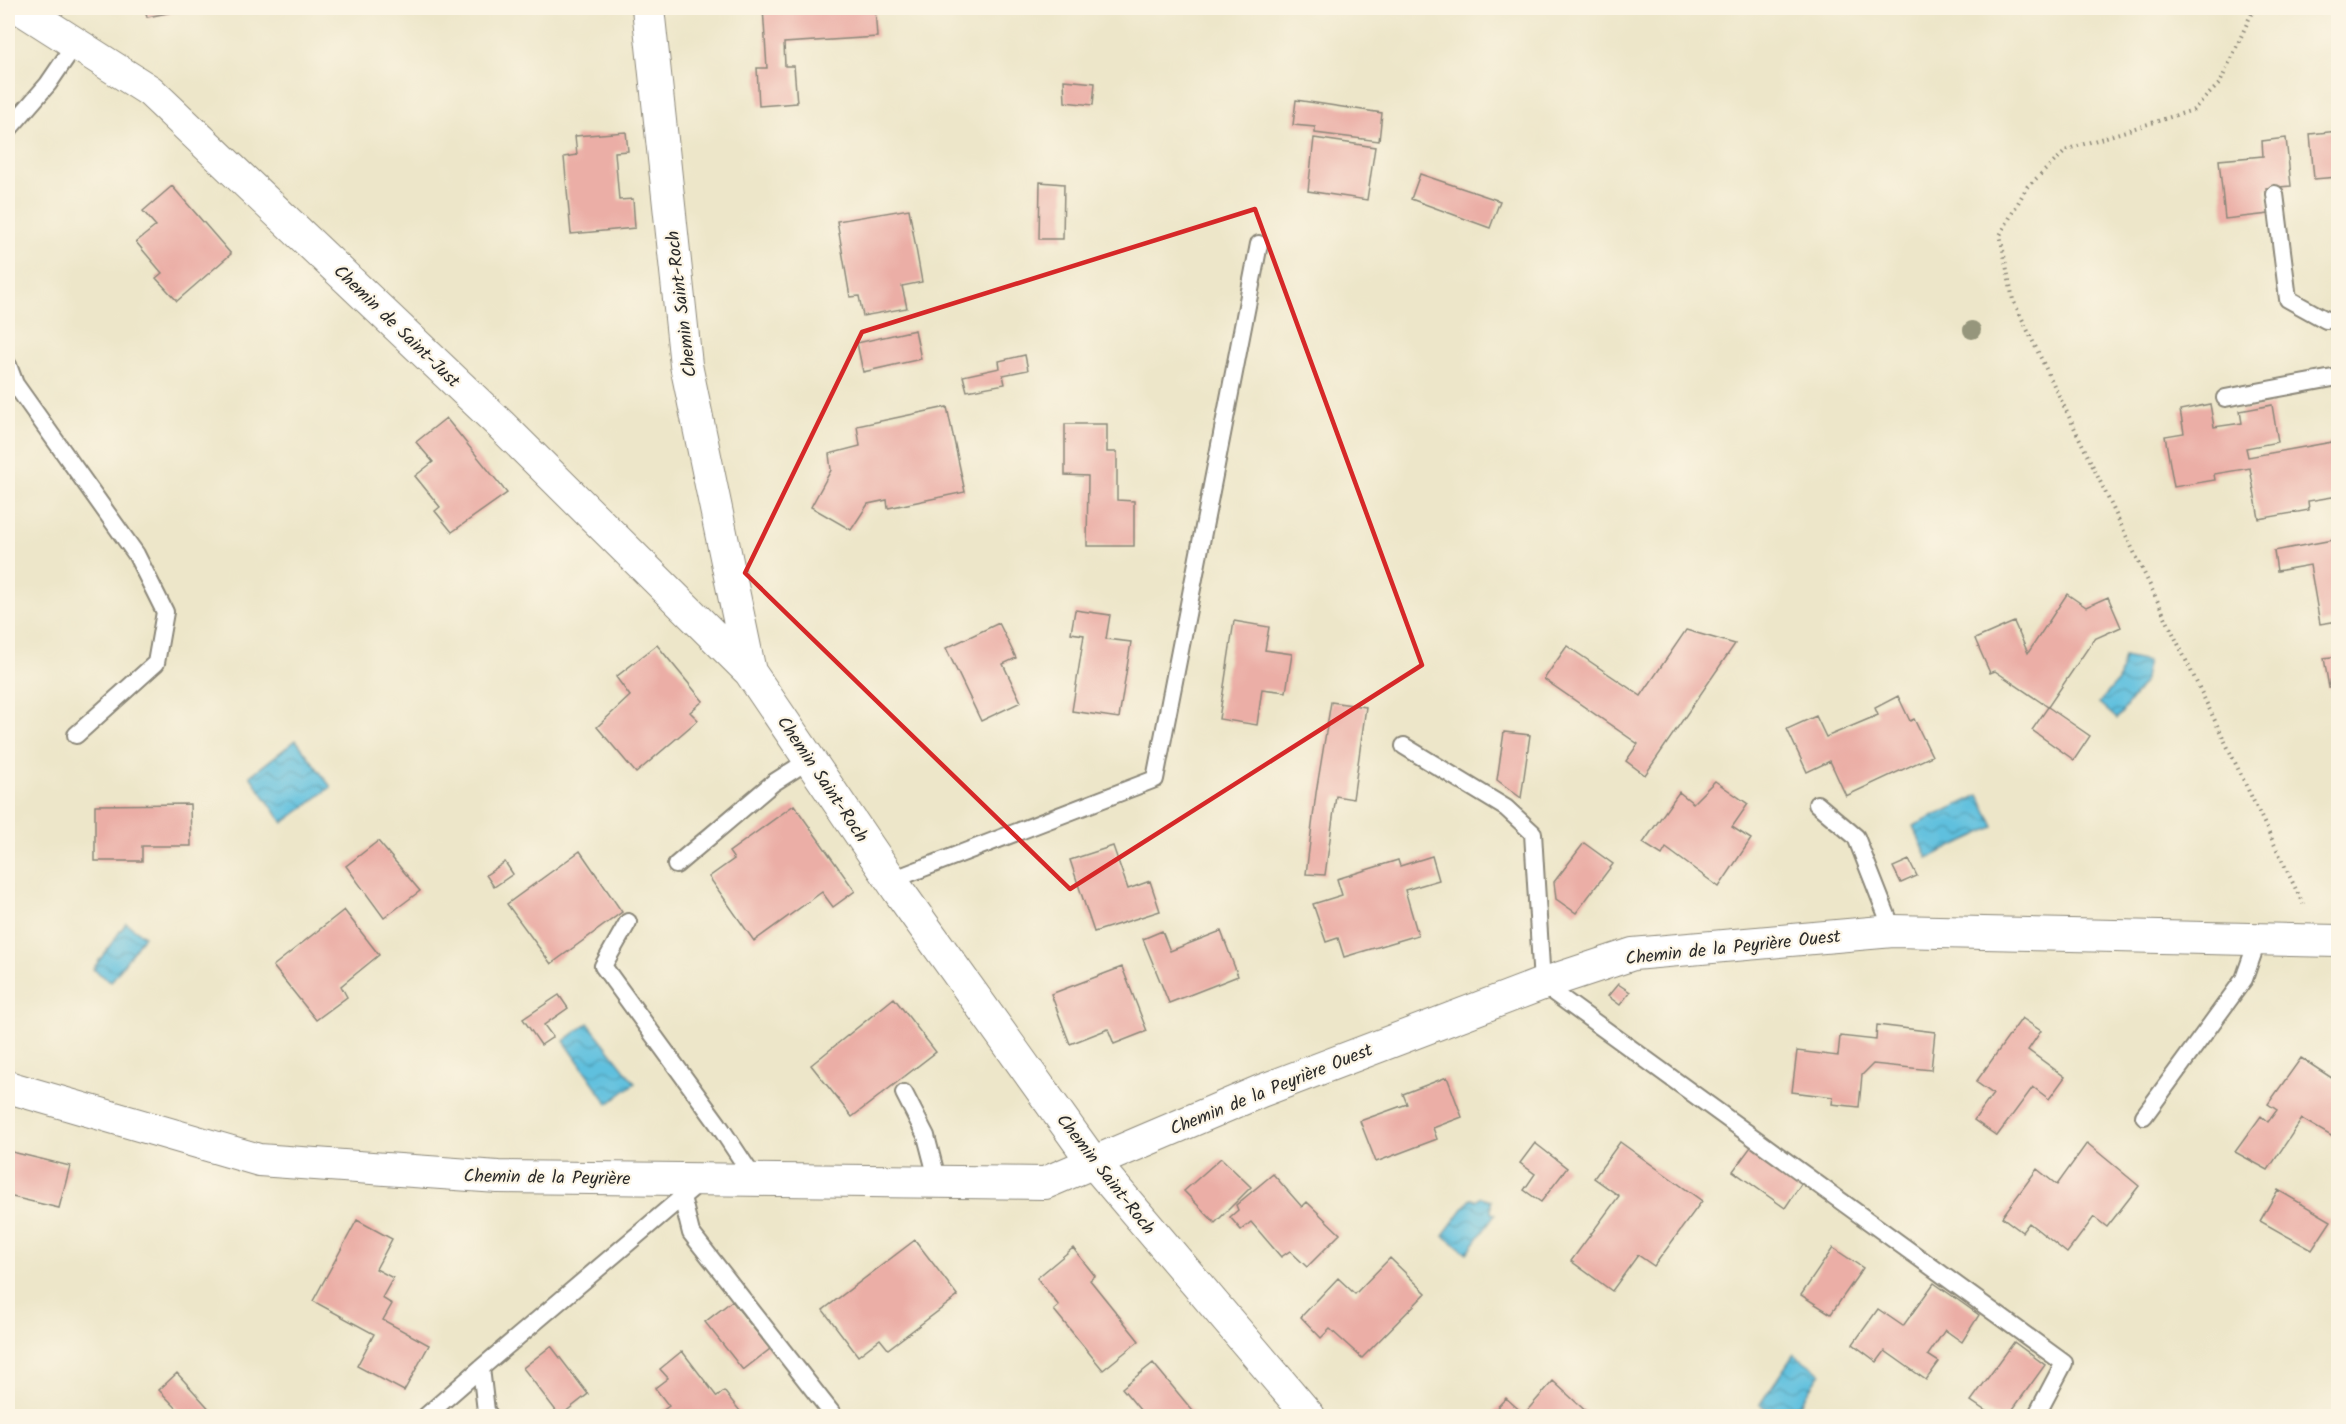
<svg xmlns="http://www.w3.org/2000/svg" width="2346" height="1424" viewBox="0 0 2346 1424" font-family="Kalam,sans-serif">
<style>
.water{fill:url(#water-waves);stroke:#457684;stroke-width:1.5}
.building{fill:#ebaea6}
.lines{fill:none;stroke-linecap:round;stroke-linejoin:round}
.service-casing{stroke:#8c887a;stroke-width:20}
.minor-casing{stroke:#8c887a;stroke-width:34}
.path{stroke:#8c887a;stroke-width:4;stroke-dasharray:1.5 4.5;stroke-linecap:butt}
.service{stroke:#fff;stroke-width:16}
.minor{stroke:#fff;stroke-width:32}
.tree{fill:#96967c}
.marked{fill:none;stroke:#d62828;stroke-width:4.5;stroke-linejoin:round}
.labels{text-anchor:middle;stroke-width:4.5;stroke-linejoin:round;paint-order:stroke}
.street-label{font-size:18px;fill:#2b2b2b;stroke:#fcf5e5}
</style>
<defs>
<pattern id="water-waves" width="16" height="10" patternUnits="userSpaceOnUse" patternTransform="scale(1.5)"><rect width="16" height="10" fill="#5fc0de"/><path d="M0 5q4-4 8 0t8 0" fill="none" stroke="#4f9cb4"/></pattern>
</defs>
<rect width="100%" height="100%" fill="#fcf5e5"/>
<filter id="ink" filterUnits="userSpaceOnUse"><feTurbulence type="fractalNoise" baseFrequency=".0167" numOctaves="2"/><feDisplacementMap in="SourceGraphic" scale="12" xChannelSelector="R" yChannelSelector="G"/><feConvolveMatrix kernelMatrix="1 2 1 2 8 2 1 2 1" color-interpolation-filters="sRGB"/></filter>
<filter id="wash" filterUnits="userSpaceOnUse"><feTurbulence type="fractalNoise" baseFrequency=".008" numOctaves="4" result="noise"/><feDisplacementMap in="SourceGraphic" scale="24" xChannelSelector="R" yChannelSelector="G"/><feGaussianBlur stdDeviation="1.35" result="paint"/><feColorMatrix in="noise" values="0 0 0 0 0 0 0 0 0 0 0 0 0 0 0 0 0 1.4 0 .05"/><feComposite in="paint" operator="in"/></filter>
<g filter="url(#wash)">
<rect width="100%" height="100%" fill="#ede6c9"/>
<path class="water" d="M2124,657l23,5 -4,22 -26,35 -18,-16 19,-22z
M296,740l35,47 -48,36 -33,-47z
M1979,795l15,32 -66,31 -15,-32z
M126,923l18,13 -33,46 -18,-13z
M588,1023l47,60 -27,21 -44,-63z
M1481,1197l10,3v12l4,3 -28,38 -24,-18 28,-37 5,3z
M1794,1354l27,19 -29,43h-14l-18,-12z"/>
<g id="blocks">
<path class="building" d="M145,8h38v2l-36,7z
M763,8h112l2,29 -93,6 1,23h9l3,37 -38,3 -2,-38h10z
M1064,80l31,3 -2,22 -28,-3z
M1296,100l86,13 -3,28 -64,-8v-6l-22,-2z
M2338,131v46l-24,2 -4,-45z
M626,132l2,19 -13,1 4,48 14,-1 2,29 -64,6 -7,-77 13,-2 -2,-19z
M1314,138l61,9 -8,53 -59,-9z
M2286,138l5,48 -25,2 3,26 -44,5 -6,-59 44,-4 -1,-15z
M1420,174l80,27 -10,27 -79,-29z
M1040,182l24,2 -1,55h-24z
M172,186l59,68 -54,47 -21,-23 6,-5 -26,-31 20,-16 -13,-15z
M909,209l13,73 -20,4 5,22 -44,8 -4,-20 -9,1 -13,-76z
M915,330l6,29 -58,13 -6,-29z
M1025,355l3,15 -25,5 2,9 -38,7 -4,-15 37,-8 -1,-7z
M2210,404l4,23 28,-4 -2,-12 32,-6 6,37 -32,6 2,9 90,-16v55l-30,5 1,9 -50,9 -9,-51 -36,6 1,6 -41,7 -9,-51 19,-3 -4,-23z
M947,407l18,85 -77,16 -1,-8 -19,4 -17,26 -40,-23 20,-37 -2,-16 31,-8 -3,-20z
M446,418l61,75 -55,39 -17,-21 5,-4 -25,-31 18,-14 -17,-20z
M1065,424h42v28h10v48l17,1v45h-47l1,-70 -23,-1z
M2338,539v82l-18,3 -10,-59 -33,6 -3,-20z
M2067,594l19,13 22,-10 13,30 -27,12 -46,68 -53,-36 -5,2 -15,-34 39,-17 14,31z
M1075,610l35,5 -4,24 25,3 -12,76 -47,-7 12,-76 -13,-2z
M1234,621l35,6 -4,23 27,4 -6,38 -24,-3 -5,36 -38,-6z
M999,623l17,35 -13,6 18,38 -40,19 -35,-73z
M1686,630l49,14 -90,131 -19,-14 12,-17 -94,-65 23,-33 74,50z
M657,645l46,56 -13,11 8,8 -62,53 -39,-46 33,-31 -14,-19z
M2338,656v30l-9,2 -5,-30z
M1898,696l12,25 4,-2 18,37 -86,40 -16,-35 -23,11 -20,-43 29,-13 10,21 52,-22 -3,-7z
M1331,702l35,5 -13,92 -17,-3 -11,79 -19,-1 10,-81z
M2048,707l42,29 -16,24 -42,-30z
M1504,732l26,3 -9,63 -24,-18z
M1715,781l33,23 -16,23 19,12 -32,48 -53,-39 -4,7 -19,-12 36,-51 14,11z
M2338,801v21h-1l-3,-20z
M190,804l1,42h-49v15h-47v-56z
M794,805l61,86 -22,16 -11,-15 -68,49 -45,-64 25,-18 -5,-7z
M378,841l42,50 -36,27 -38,-52z
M1584,843l29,21 -37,49 -20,-14 -2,-17z
M1113,846l15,43 22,-8 10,30 -66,21 -24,-72z
M580,851l42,61 -71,52 -44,-60z
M1432,856l7,24 -34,10 13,45 -74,22 -6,-19 -12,4 -13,-38 29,-9 -5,-16 61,-19 2,6z
M1909,860l8,16 -16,7 -8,-16z
M505,862l8,12 -19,13 -8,-12z
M344,910l35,45 -38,31 6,11 -31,23 -43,-54z
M1162,931l8,20 51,-20 17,45 -69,27 -26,-64z
M1122,967l25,64 -33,13 -6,-15 -38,15 -19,-50z
M1618,984l12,8 -10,13 -12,-9z
M559,995l9,13 -24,17 9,12 -12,8 -18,-26z
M894,998l42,54 -84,65 -41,-52z
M2022,1018l19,13 -13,19 37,27 -16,22 -16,-12 -36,49 -23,-16 19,-26 -17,-12z
M1877,1025l58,7 -4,38 -58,-6 -11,11 -3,32 -27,-3 1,-7 -41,-5 5,-41 41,5 2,-20 36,4z
M2301,1058l37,24v58l-36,-21 -34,51 -33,-18 26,-36 7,6 9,-12 -9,-6z
M1447,1077l15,40 -29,11 4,11 -61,23 -16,-41 47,-17 -4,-10z
M1620,1142l82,59 -48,65 -16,-11 -26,36 -41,-30 48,-65 -25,-18z
M1535,1143l32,25 -26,34 -17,-12 11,-16 -15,-11z
M2087,1143l52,43 -32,41 -13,-10 -27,36 -38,-30 -7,9 -20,-15 35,-48 20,16z
M1753,1144l50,37 -18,27 -52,-37z
M8,1151l62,15 -11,42 -51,-12z
M1221,1158l30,29 -36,36 -31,-32z
M1273,1174l29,33 5,-5 33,32 -33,33 -17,-16 -9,6 -30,-35 -10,8 -11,-13 8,-7 -2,-5z
M2278,1190l53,31 -19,29 -52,-29z
M357,1220l35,19 -16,30 17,9 -11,20 10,6 -9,16 46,25 -25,46 -47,-25 17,-32 -61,-33z
M915,1240l43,56 -70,53 -8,-10 -22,17 -35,-46z
M1073,1248l22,28 -5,4 49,61 -36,29 -49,-60 5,-4 -22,-28z
M1833,1248l30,20 -32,46 -30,-19z
M1390,1258l36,35 -64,65 -32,-29 -9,9 -20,-21 37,-39 17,16z
M1934,1283l45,32 -17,27 -17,-12 -17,25 11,7 -13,18 -41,-29 -8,11 -24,-18 25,-35 25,17z
M732,1301l38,48 -27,21 -38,-48z
M2014,1342l31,23 -37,51h-15l-22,-15z
M551,1346l37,48 -28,22 -37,-48z
M682,1351l35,46 7,-6 20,25h-89l14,-10 -14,-18 13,-10 -8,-9z
M1153,1363l44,53h-52l-23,-28z
M177,1373l36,40 -3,3h-26l-25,-26z
M1553,1381l38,35h-102l17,-18 18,16z"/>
</g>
</g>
<g filter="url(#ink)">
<use href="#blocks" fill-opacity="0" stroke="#8c887a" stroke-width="1.5"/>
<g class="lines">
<defs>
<path id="service" d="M8,130l40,-46 28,-41
M2275,194l13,105 38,21 12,-1
M8,365l7,19 121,170 29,58 -9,51 -80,72
M2225,398l113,-21
M1404,746l102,62 27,25 9,151 522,379 -28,53
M1817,804l39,33 37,94
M676,865l97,-82 36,-23
M892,880l263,-101 104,-535
M628,922l-25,44 115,158 37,56
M904,1093l22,43 12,46
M2144,1116l100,-137 14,-40
M682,1197l9,36 143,183
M426,1416l55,-48
M490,1416l-4,-5 -5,-43 220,-187"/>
<path id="minor" d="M20,8l130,83 352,335 248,246
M648,8l38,357 64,307 148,218 195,272 216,254
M8,1087l251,73 239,17 547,6 216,-92 281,-107 91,-30 260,-23 445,10"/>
</defs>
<use href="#service" class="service-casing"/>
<use href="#minor" class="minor-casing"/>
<path class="path" d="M2254,8l-34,75 -27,27 -125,39 -41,38 -27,48 13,65 290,604"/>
<use href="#service" class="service"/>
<use href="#minor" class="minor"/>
</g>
<circle class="tree" cx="1972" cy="330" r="9"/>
</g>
<path class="marked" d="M1255,209l167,456 -352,224 -325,-316 117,-241z"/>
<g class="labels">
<g class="street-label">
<text transform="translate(681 304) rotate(-97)" y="6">Chemin Saint-Roch</text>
<text transform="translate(397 326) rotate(44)" y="6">Chemin de Saint-Just</text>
<text transform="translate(823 779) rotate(56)" y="6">Chemin Saint-Roch</text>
<text transform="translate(1733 947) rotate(-6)" y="6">Chemin de la Peyrière Ouest</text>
<text transform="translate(1271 1089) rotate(-22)" y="6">Chemin de la Peyrière Ouest</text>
<text transform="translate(1106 1174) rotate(52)" y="6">Chemin Saint-Roch</text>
<text transform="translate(547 1177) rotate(1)" y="6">Chemin de la Peyrière</text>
</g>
</g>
<rect width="2346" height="1424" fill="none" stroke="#fcf5e5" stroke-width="30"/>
</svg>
